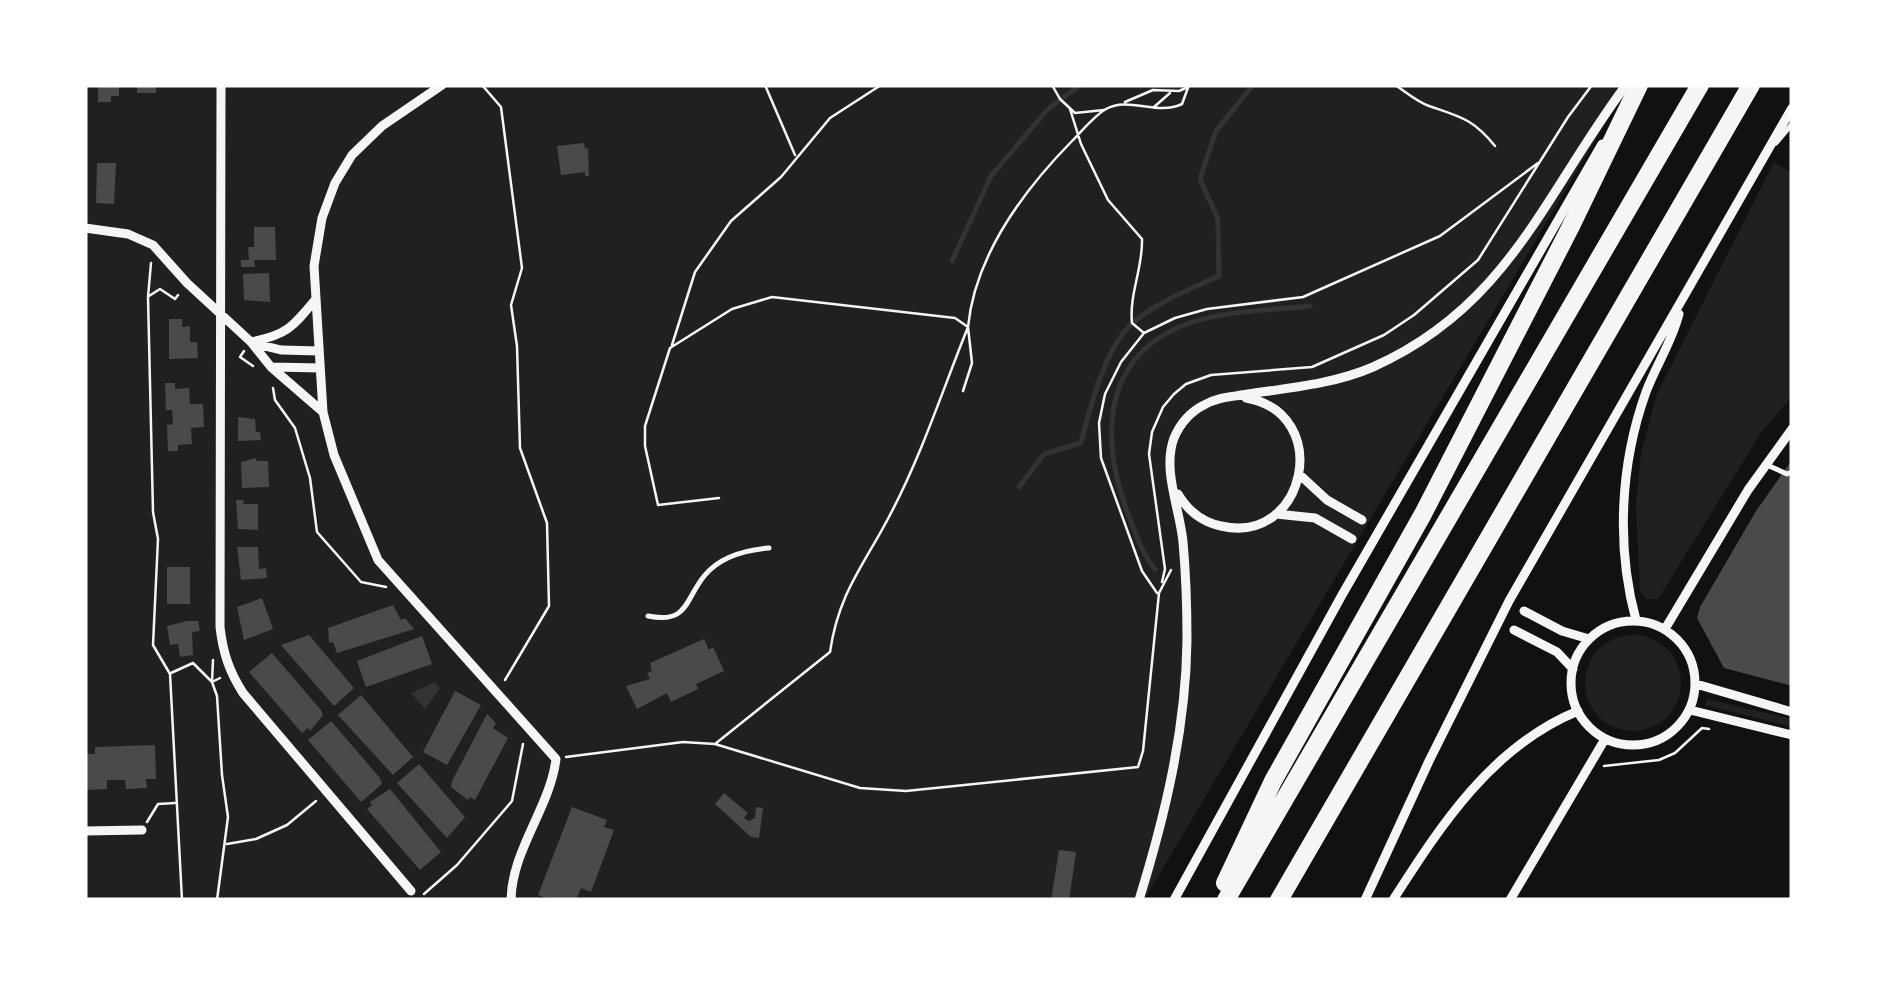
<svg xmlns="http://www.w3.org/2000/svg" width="1877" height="985" viewBox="0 0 1877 985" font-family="Mulish,sans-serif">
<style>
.green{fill:#202020}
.water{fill:#333}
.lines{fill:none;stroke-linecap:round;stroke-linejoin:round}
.stream{stroke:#333;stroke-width:5}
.building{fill:#4a4a4a}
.path{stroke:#f5f5f5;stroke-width:2.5}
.service{stroke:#f5f5f5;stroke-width:5}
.minor{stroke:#f5f5f5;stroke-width:9}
.motorway{stroke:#f5f5f5;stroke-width:18}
</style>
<rect width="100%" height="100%" fill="#111"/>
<path class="green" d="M85,85h1543l-484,815h-1059z
M1774,162l18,11v223l-31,37 -103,166h-11l-7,-8 -4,-86 5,-52 16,-59z
M1585 683a48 48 0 1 1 96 0a48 48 0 1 1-96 0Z
M1707,699l85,20v8l-87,-22z"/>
<path class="water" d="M435,682l5,6 -15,21 -14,-16z"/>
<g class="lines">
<path class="stream" d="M952,261l39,-85 57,-67 32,-24
M1019,487l25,-33 37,-11c9,-35 24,-98 54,-122 25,-20 55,-32 84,-45l-1,-57 -18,-40 16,-48 37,-46
M1155,569c-14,-17 -19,-35 -27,-55 -26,-70 -29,-152 51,-187 36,-16 91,-17 131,-21"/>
</g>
<path class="building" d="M98,85h21v11h-8v6h-13z
M137,85h19v8h-19z
M584,143l1,6 3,-1 1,28h-4v-4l-24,3 -4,-29z
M97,163h19l-2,41 -18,-1z
M254,227h21l1,33h-22l1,7h-14v-7h8l-1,-13h6z
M269,273l1,29 -26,-2 -1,-26z
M169,319h13v8l8,-1v16h7l1,16 -29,1z
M165,383h10v6l14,-1 1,16h13l1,23 -13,1 1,16 -14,1v6h-10l-1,-26 6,-1 -1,-14h-6z
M238,417l17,2 1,13h4l1,8 -23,1z
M256,458v3h12l1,26 -27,1 -1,-26z
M1792,460v226l-68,-18 -27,-50 3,-11 56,-96z
M236,500h8l-1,4h15v26l-20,-1z
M237,547h21l1,22 7,-1 1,10 -26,2z
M167,567h23v37h-23z
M262,598l11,31 -29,11 -7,-33z
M393,605l8,15 4,-2 9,11 -77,24 -4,-11 -4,1 -1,-15z
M187,621h11l2,10 -8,1 1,23 -13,2 -2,-13 -8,1 -3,-19z
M309,635l45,53 -20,18 -53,-61z
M422,636l10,28 -66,23 -9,-26z
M704,639l5,11 4,-3 11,24 -28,13 2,5 -27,13 -4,-9 -30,16 -11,-23 24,-7 -3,-6 5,-2 -2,-8z
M272,653l49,57 2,5 -13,16 -2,-3 -6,5 -53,-61z
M455,691l26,14 -34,60 -24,-13z
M361,695l52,62 -20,18 -55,-60z
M487,714l9,9 -3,5 15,10 -33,62 -5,-3 -2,3 -17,-13 1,-6z
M331,721l49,57 2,6 -21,18 -53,-62z
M155,745l1,34h-10l1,9 -21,1 -1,-9h-18v9l-21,1 -1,-36h10v-7z
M419,764l46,53 -18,21 -50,-55z
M390,789l51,63 -21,18 -53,-61 5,-4 -2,-3z
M724,793l24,20 -4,5 5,3 6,-3 1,-11 7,1 -4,30 -8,-1 -36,-33z
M572,807l35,13 -3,7 10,3 -23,62 -10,-4 -5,12h-24l-14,-5z
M1059,850l17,2 -7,48h-18z"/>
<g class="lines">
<path class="path" d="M482,85l19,22 21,161 -11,37 6,41 3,102 27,75 2,83 -44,74
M765,85l30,70
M1052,85l8,14 15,14 29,-3
M1395,85c11,7 22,17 34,21 32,11 44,13 66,40
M1125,102l28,-12 26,1 9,-4
M1154,107l16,-14
M1070,109l11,35 27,56 34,39c1,29 -13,55 -10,84l12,10
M151,263l-3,34 5,215 5,27 -5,106 17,29 12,226
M149,296l11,-7 15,10 3,-4
M672,345l23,-73 36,-51 50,-44 49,-59 51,-33
M244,351l-4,6 13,9
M273,388l2,12 20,28 15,50 7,54 44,50 25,5
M719,498l-61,7 -13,-59v-20l25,-78 62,-39 40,-12 183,21 13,9 4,36 -9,28
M1162,582l3,-13 -16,-115 3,-22 11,-25 11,-13 12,-10 25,-9 101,-8 72,-32 30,-20 64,-55 90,-143 24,-32
M1157,593l-15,-22 -41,-113 -2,-35 6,-29 16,-32 23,-29 31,-15 32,-9 96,-12 137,-61 98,-73
M171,673l22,-10 19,19 1,-22
M715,744l115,-92c9,-61 35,-88 61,-139 31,-59 52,-124 77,-186 7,-72 55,-136 104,-186 10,-10 22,-25 34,-32 23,-13 51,7 76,-5l7,-19
M566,757l117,-15 32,2 145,44 46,3 232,-24 5,-16 16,-158 12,-23
M1604,766l55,-6 16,-7 27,-25 7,1
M147,822l11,-18 17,-1
M227,844l29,-5 31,-14 29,-24
M424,894l33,-29 55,-64 11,-57
M217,900l11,-83 -6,-42 -5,-79 -5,-14 8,-4"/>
<path class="service" d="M1776,143l16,-19
M1767,465l20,9 5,-2
M648,616c41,8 36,-16 57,-41 16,-19 40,-25 64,-27"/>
<path class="minor" d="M221,85l-1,542c3,26 9,44 23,66l168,198
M442,85l-60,41 -30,29 -17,28 -13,35 -8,48 9,146 11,43 44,105 178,199c-6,49 -44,90 -45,141
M85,228l43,6 25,11 34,38 64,59 20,25 52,45
M251,342c35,-7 41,-14 64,-42
M253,343l28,7 38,1
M273,367l47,1
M1300,475l27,25 35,20
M1178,494c10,17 24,28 43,32 85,20 113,-113 25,-128
M1276,514l39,4 37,21
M1524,611l38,20 27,8
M1636,620c-20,-73 -16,-156 10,-228 10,-27 26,-50 33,-78
M1571 683a62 62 0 1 1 124 0a62 62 0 1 1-124 0Z
M1665,629l83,-139 44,-61
M1514,630l43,22 16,17
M1696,684l96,28
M1690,710l102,25
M85,831l57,-1
M1139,900c26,-84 47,-171 48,-260 0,-32 -1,-65 -4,-98 -3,-33 -21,-72 -9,-104 6,-14 16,-26 30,-33 13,-8 28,-8 44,-11 41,-6 86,-10 125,-27 135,-60 171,-172 253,-282
M1174,900l168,-305 260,-451
M1365,900l64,-139 80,-160 283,-493
M1393,900c48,-75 99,-154 185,-189
M1510,900l95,-161"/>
<path class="motorway" d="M1225,883l48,-102 150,-267 147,-286 69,-143
M1226,900l474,-815
M1279,900l472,-815"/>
</g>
<rect width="1877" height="985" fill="none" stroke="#ffffff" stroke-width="175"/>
</svg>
